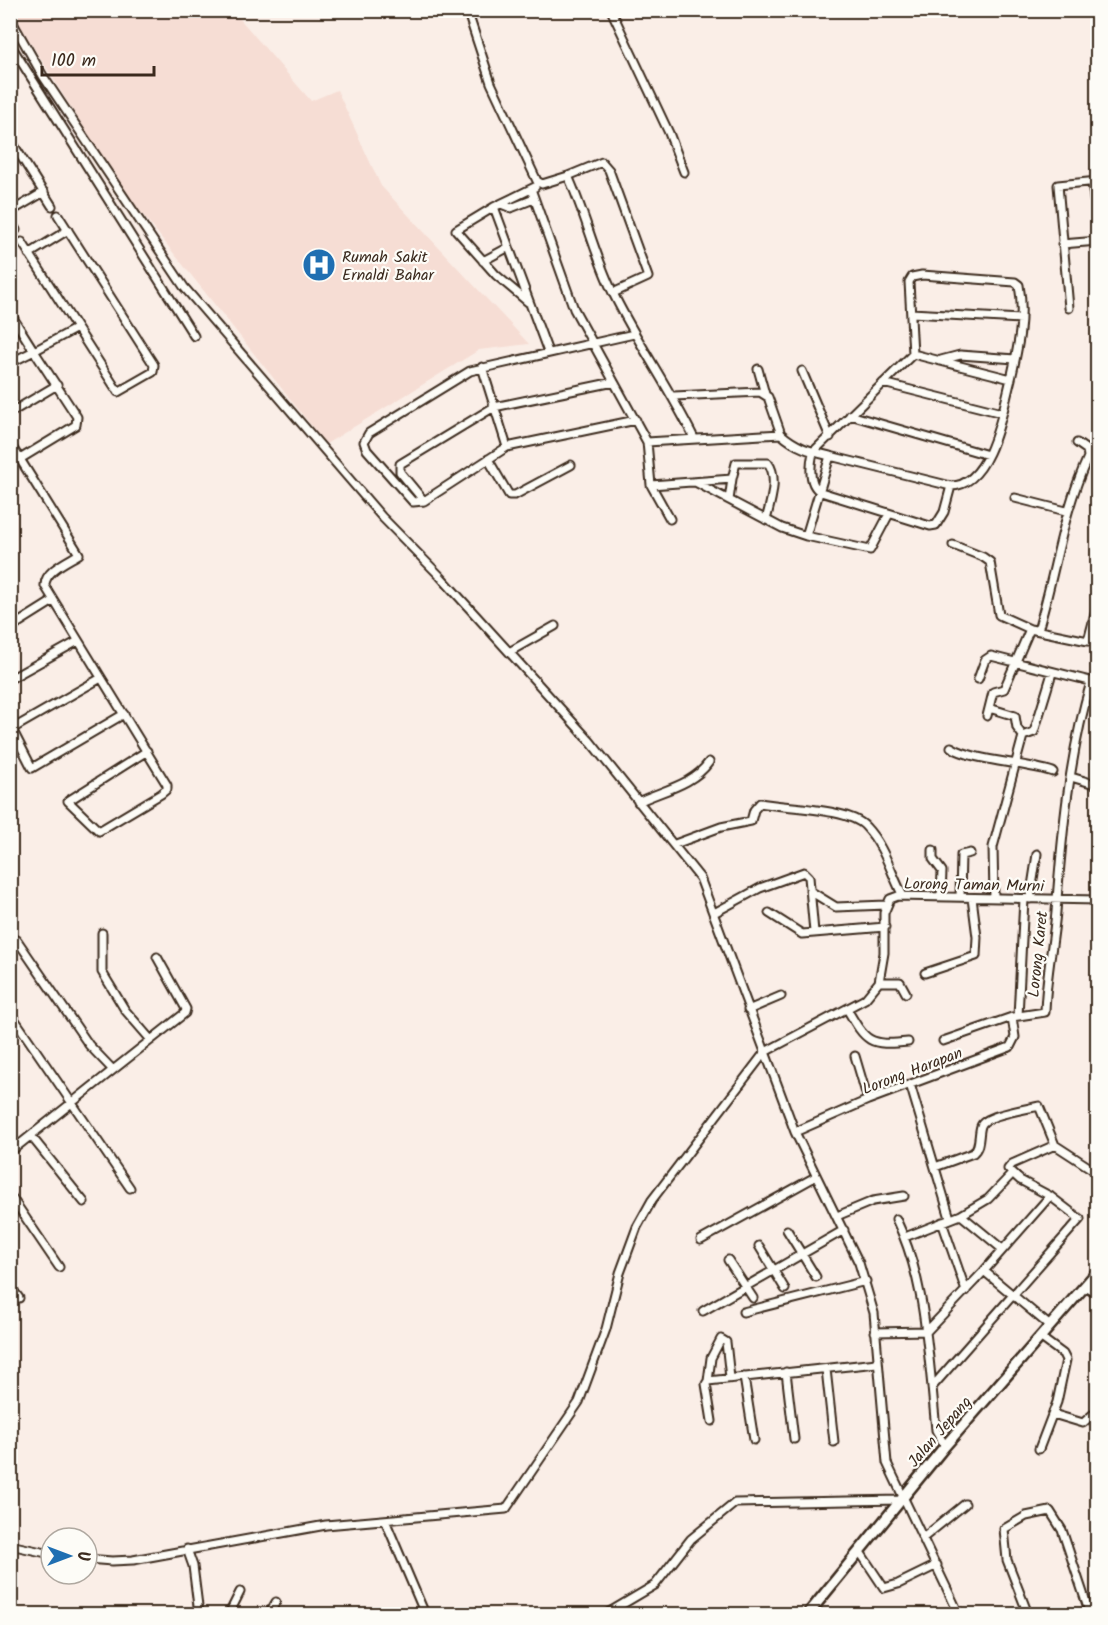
<svg xmlns="http://www.w3.org/2000/svg" width="1108" height="1625" viewBox="0 0 1108 1625" font-family="Kalam,sans-serif">
<style>
.built{fill:#f6ddd4}
.lines{fill:none;stroke-linecap:round;stroke-linejoin:round}
.street-casing{stroke:#3b2a1e;stroke-width:11}
.secondary-casing{stroke:#3b2a1e;stroke-width:14}
.street{stroke:#fdfcf7;stroke-width:7}
.secondary{stroke:#fdfcf7;stroke-width:9}
.labels{text-anchor:middle;stroke-width:4.5;stroke-linejoin:round;paint-order:stroke}
.poi-label{font-size:16px;fill:#3b2a1e;stroke:#fdfcf7;text-anchor:start}
.street-label{font-size:16px;fill:#3b2a1e;stroke:#fdfcf7}
</style>
<rect width="100%" height="100%" fill="#faeee7"/>
<filter id="ink" filterUnits="userSpaceOnUse"><feTurbulence type="fractalNoise" baseFrequency=".0167" numOctaves="2"/><feDisplacementMap in="SourceGraphic" scale="12" xChannelSelector="R" yChannelSelector="G"/><feConvolveMatrix kernelMatrix="1 2 1 2 8 2 1 2 1" color-interpolation-filters="sRGB"/></filter>
<g filter="url(#ink)">
<path class="built" d="M11,11h222l78,90 26,-11 44,96 148,158 -50,6 -153,94 -206,-258z"/>
<g class="lines">
<defs>
<path id="street" d="M467,10l24,73 46,98 5,3 26,-8c18,39 27,82 47,121 24,48 55,92 79,141
M611,10l58,123 15,39
M10,18l33,58 141,211 198,230 58,59 149,164 111,138 95,254 64,131 15,50 13,150 72,151
M10,44l184,292
M10,139l42,67
M568,176l34,-14 7,8 39,107 -35,16
M1092,182l6,49
M535,187l-41,20 54,145
M531,189l43,120 73,133 134,-8c16,14 29,17 49,22l121,30c40,0 52,-77 60,-107l-98,-25 -100,98c-3,14 -5,33 8,40l109,34 6,-1 8,-13 7,-26
M501,204l10,4 23,-9
M494,207l-38,23 40,45 32,27
M10,212l34,-20
M58,215l96,150 -1,7 -35,20 -41,-64
M10,221l6,9
M1062,244l36,-3
M29,254l39,-24
M483,261l26,-14
M1069,308l-11,-123 40,-4
M10,313l24,38 43,-23 -55,-86
M911,313l110,6
M913,354l-4,-72 3,-5 10,-2 93,7 4,3c6,31 -1,63 -8,94
M941,360l19,-5 55,4
M10,363l24,-12 43,66 -1,8 -56,34 -10,-15
M482,367l25,80
M758,369l7,25
M802,371l28,66
M614,382l-120,25 -94,57v8l24,29 83,-54 129,-27
M883,383l119,30
M674,396l86,-4 8,5 13,37
M10,413l47,-28
M850,415l138,40
M647,442l4,43 81,-6 4,-16h32c11,14 2,41 -2,57
M20,459l59,95c-11,7 -35,17 -34,32l122,199v4l-6,5 -62,37 -31,-30 79,-50
M488,459l21,36h6l56,-30
M695,482l87,46 24,8 24,-80
M651,485l19,34
M1015,498l51,13
M729,500l3,-21
M424,501l-11,1 -46,-52 -3,-8 5,-9 101,-62 164,-37
M806,536l64,14 19,-36
M953,545l30,12 7,5 9,53 31,14
M1098,603l-10,38 10,1
M10,628l43,-27
M1038,630c18,-59 24,-116 50,-173l-1,-7 -10,-7
M509,652l46,-26
M101,678l-89,51 20,39 92,-54
M10,679l68,-38
M978,679l7,-19 6,-4 107,27
M989,708l26,8 2,12 6,8
M987,716l6,-24 11,-3 26,-60 58,12
M1023,736l11,-4 18,-59
M951,747c22,14 72,15 102,25
M1071,777l27,8
M638,802c25,-12 55,-17 71,-40
M675,844l46,-17 30,-6 3,-11 6,-7c25,5 90,5 106,24 18,19 25,46 37,69
M933,850v9l9,12 -1,26
M810,891l26,16 50,-2
M960,897l1,-42 9,-2
M994,898l-1,-51 30,-111
M1030,899l7,-45
M714,913l46,-25 44,-16 5,5 5,55
M769,913l33,21 83,-7
M102,933v39l23,38 26,30
M925,973l51,-17 1,-19 -5,-39
M879,982h21l6,11
M847,1009c19,33 22,37 61,33
M748,1010l33,-14
M11,1014l119,174
M1018,1016l6,-117
M943,1041l69,-24 33,-5c1,-35 8,-66 11,-100 6,-77 13,-157 35,-230
M855,1056l13,44
M113,1070l72,-57 1,-4 -29,-52
M910,1084l40,134
M795,1132l73,-32 142,-53 5,-10 -3,-20
M31,1136l53,66
M10,1152l103,-82 -24,-25 -72,-105
M935,1167l38,-14c8,-7 5,-18 8,-27 3,-11 47,-17 58,-20l16,39 43,28
M10,1195l49,72
M1050,1196l-66,75 66,55
M961,1215l27,-16 24,-25
M837,1216l36,-15 31,-5
M896,1219c26,54 30,110 36,168
M942,1222l24,69
M787,1230l29,47
M905,1237l56,-22 40,33
M701,1240l114,-63
M759,1246l26,43
M728,1260l25,38
M10,1286l9,12
M1085,1286l13,8
M703,1311l141,-81
M743,1312l123,-31
M875,1332l52,-1 57,-60
M826,1369l8,73
M786,1372l8,67
M744,1377l10,63
M708,1381l3,-23 10,-19 5,3 4,36
M1053,1414l30,9 9,-8
M712,1421l-6,-37 2,-3 169,-18
M945,1446l-9,-16 -4,-43 148,-168 -30,-23 -30,-16 -12,-11 4,-5 43,-19
M1039,1449l18,-47 9,-42 -3,-6 -23,-17
M385,1520l40,94
M923,1538l42,-34
M10,1545l41,9
M187,1549l6,17 6,48
M860,1552l24,36 14,-4 39,-19
M87,1559l25,2 21,-1 193,-35 180,-16 73,-107 27,-73 14,-56 17,-46 15,-27 113,-148 100,-53 14,-17 5,-29v-40l6,-14 8,-3 200,4
M229,1614l11,-22
M269,1614l7,-12
M606,1614l49,-29 36,-46 44,-36 166,-3
M1028,1614l-21,-54 -3,-31 22,-13 24,-5 12,19 28,84"/>
<path id="secondary" d="M808,1614l137,-168 153,-175"/>
</defs>
<use href="#street" class="street-casing"/>
<use href="#secondary" class="secondary-casing"/>
<use href="#street" class="street"/>
<use href="#secondary" class="secondary"/>
</g>
</g>
<defs>
<symbol id="hospital-disc" viewBox="-11 -11 22 22"><circle r="9.5" fill="#1f6fb2" stroke="#fdfcf7"/><path d="M-5-5h3v3.5h4V-5h3V5h-3V1.5h-4V5h-3Z" fill="#fff"/></symbol>
</defs>
<g fill-rule="evenodd">
<use href="#hospital-disc" x="300" y="246" width="38" height="38"/>
</g>
<g class="labels">
<g class="poi-label">
<text x="342" y="262">Rumah Sakit<tspan x="342" dy="18">Ernaldi Bahar</tspan></text>
</g>
<g class="street-label">
<text transform="translate(974 884) rotate(1)" y="6">Lorong Taman Murni</text>
<text transform="translate(1037 954) rotate(-84)" y="6">Lorong Karet</text>
<text transform="translate(912 1070) rotate(-21)" y="6">Lorong Harapan</text>
<text transform="translate(939 1431) rotate(-49)" y="6">Jalan Jepang</text>
</g>
</g>
<rect width="1108" height="1625" fill="none" stroke="#fdfcf7" stroke-width="36"/>
<rect x="18" y="18" width="1072" height="1589" fill="none" stroke="#3b2a1e" stroke-width="2" filter="url(#ink)"/>
<g transform="translate(69 1556) rotate(90)"><circle r="28" fill="#fdfcf7" stroke="#afa8a0" stroke-width="1.5"/>
<path d="M0-4.5L10 22L0 15L-10 22Z" fill="#1f6fb2"/>
<text y="-9" font-size="16" font-weight="bold" text-anchor="middle" fill="#3b2a1e">U</text>
</g>
<path d="M42 66v9h112v-9" fill="none" stroke="#3b2a1e" stroke-width="3"/>
<text x="51" y="66" font-size="18" fill="#3b2a1e" stroke="#fdfcf7" stroke-width="4.5" paint-order="stroke">100 m</text>
</svg>
